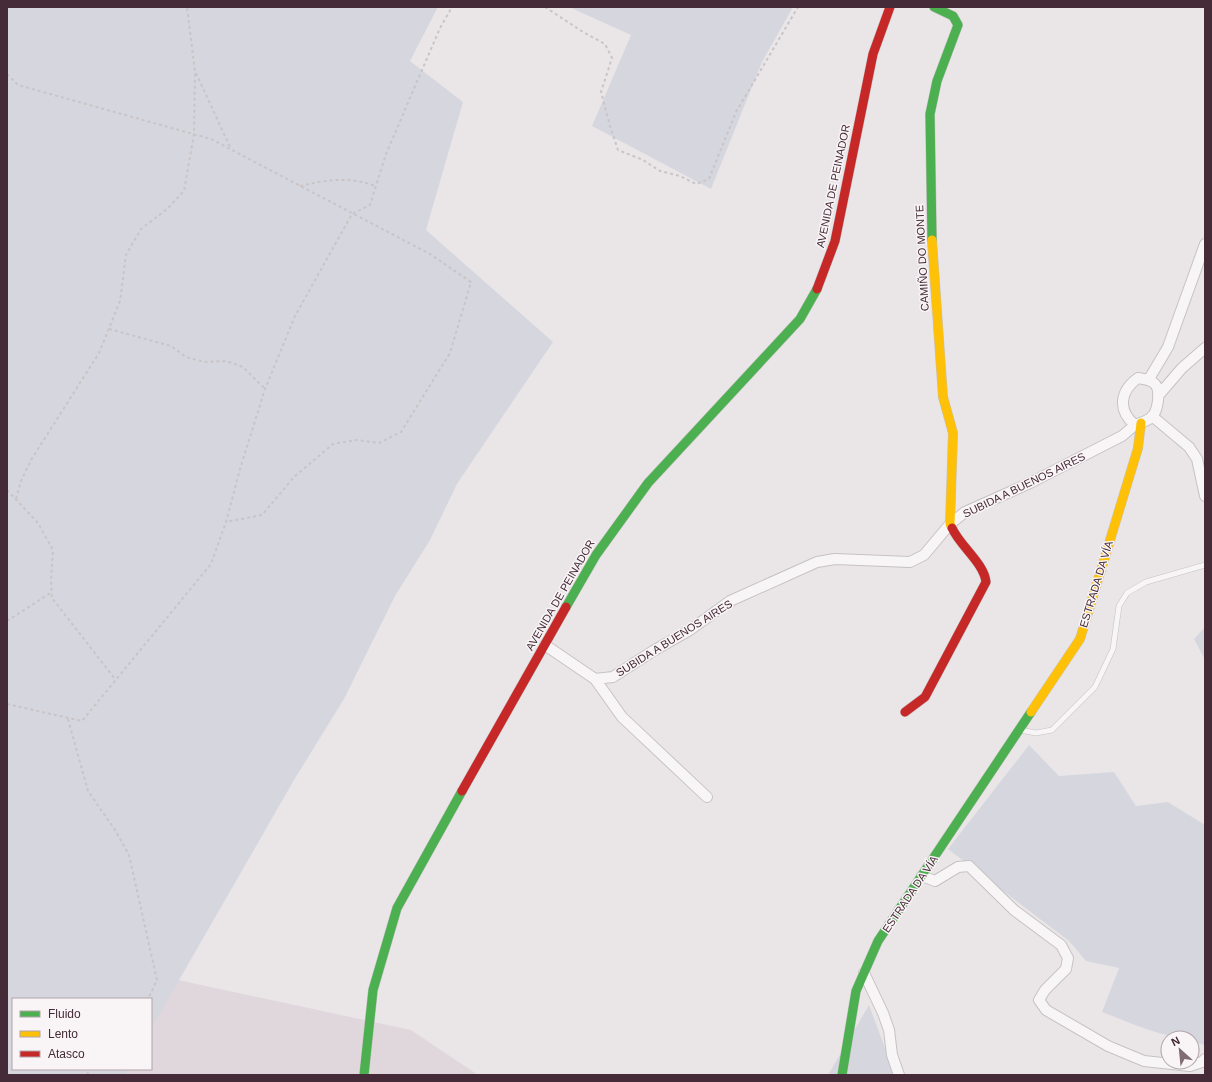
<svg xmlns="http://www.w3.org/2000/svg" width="1212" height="1082" viewBox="0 0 1212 1082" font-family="Helvetica,sans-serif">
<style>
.built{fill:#e0d7dc}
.green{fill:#d6d7de}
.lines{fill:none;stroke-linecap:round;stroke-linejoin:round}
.lane-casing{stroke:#c6c2c4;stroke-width:6}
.street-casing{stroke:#c6c2c4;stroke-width:12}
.fast-casing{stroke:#c6c2c4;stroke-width:10}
.slow-casing{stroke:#c6c2c4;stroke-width:10}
.jam-casing{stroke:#c6c2c4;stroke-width:10}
.path{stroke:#c9c4c7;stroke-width:2;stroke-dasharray:3 3;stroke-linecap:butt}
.lane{stroke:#f7f5f6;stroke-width:5}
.street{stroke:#f7f5f6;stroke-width:10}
.fast{stroke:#4caf50;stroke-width:9}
.slow{stroke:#ffc107;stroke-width:9}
.jam{stroke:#c62828;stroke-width:9}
.labels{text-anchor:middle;stroke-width:3;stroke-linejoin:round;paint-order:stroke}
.street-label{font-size:11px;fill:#452b37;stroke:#f9f4f6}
</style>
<rect width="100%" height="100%" fill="#eae6e8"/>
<path class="built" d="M178,980l233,50 67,45h-352l3,-6h22v-40z"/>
<path class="green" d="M7,7h431l-28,54 53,41 -37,128 127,112 -96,142 -27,56 -35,56 -51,103 -50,81 -143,249v-30h-138v70h116l-3,6h-119z
M569,7h224l-31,55 -51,127 -119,-63 39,-91z
M1205,627v33l-11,-21z
M1029,745l30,31 55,-4 22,34 32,-4 37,23v220l-13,-3v-4c-32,0 -60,-15 -90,-26l17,-44 -33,-7 -17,-20 -121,-92z
M869,1005l26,70h-67z"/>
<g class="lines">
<defs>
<path id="lane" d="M1020,730l16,3 16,-3 43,-43 18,-38 6,-43 8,-13 19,-11 59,-17"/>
<path id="street" d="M1138,378c6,1 12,1 17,6 6,7 3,26 -3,33 -5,4 -11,6 -17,8 -18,-15 -15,-34 3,-47z
M1149,379l19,-32 37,-103
M1158,396l24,-28 23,-20
M1152,416l37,31 8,12 8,37
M545,645l50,34 18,-2 40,-26 37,-21 40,-29 87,-39 18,-3 75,3 14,-7 26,-31 15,-12 65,-29 92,-47 13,-11
M595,679l27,38 85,80
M922,876l13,5 23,-14 11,-1 45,44 47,35 7,13 -2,11 -21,21 -6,10 7,10 62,36 36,15 46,5 12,-4 3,-3
M864,973l19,40 6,17 3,25 7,20"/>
<path id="fast" d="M932,240l-2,-126 7,-33 21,-56 -5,-9 -19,-9
M566,607l30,-52 52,-72 152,-164 17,-30
M364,1075l9,-85 24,-82 65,-117
M842,1075l14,-84 22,-50 153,-229"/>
<path id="slow" d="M932,240l11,157 10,36 -3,91 2,4
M1031,712l49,-73 58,-191 3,-25"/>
<path id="jam" d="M817,289l18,-48 38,-187 17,-47
M905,712l20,-15 61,-115c-2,-19 -26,-36 -34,-54
M462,791l104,-184"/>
</defs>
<use href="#lane" class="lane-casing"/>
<use href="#street" class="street-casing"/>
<use href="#fast" class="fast-casing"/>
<use href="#slow" class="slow-casing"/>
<use href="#jam" class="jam-casing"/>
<path class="path" d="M545,7l38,25 22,12 7,14 -11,34 9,34 8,24 25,10 17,11 20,5 16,8 13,-5 27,-67 62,-105
M196,73l35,76
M7,74l11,11 193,54 219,115 41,28 -21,71 -49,79 -22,11 -22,-3 -24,4 -39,33 -32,38 -36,7
M300,186c25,-6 51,-10 75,0
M109,329l62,17 15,11 18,5 22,-1 17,6 22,22
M7,490l31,33 15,27 -2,31 1,17 63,81
M16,499l5,-18 10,-21 68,-107 21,-52 6,-46 15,-26 26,-20 17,-18 10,-57 1,-62 -8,-65
M7,621l45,-29
M7,704l75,17 129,-157 15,-42 14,-53 25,-80 30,-73 57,-102 18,-9 16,-51 54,-126 12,-21
M68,719l20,72 27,39 14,25 28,125 -7,15 -4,4
M87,1075l3,-6"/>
<use href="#lane" class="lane"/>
<use href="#street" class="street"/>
<use href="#fast" class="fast"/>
<use href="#slow" class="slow"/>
<use href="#jam" class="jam"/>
</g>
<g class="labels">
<g class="street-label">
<text transform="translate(833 186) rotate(-78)" y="4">AVENIDA DE PEINADOR</text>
<text transform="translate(922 258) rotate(-93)" y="4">CAMIÑO DO MONTE</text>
<text transform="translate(1024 485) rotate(-26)" y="4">SUBIDA A BUENOS AIRES</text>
<text transform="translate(1096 584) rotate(-73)" y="4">ESTRADA DA VÍA</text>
<text transform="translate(560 595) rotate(-60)" y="4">AVENIDA DE PEINADOR</text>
<text transform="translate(674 638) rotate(-32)" y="4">SUBIDA A BUENOS AIRES</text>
<text transform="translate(910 894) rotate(-56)" y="4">ESTRADA DA VÍA</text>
</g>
</g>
<rect width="1212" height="1082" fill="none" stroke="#452b37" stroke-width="16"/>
<rect x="12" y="998" width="140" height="72" fill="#f9f4f6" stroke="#b1a4aa"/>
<rect x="20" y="1011" width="20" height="6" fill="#4caf50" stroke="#b1a4aa"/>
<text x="48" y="1018" font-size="12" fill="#452b37">Fluido</text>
<rect x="20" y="1031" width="20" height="6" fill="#ffc107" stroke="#b1a4aa"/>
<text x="48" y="1038" font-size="12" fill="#452b37">Lento</text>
<rect x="20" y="1051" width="20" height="6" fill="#c62828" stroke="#b1a4aa"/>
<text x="48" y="1058" font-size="12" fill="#452b37">Atasco</text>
<g transform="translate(1180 1050) rotate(333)"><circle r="19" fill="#f9f4f6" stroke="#b1a4aa"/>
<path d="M0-3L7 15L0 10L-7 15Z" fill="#7f6c75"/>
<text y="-6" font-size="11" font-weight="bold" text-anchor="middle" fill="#452b37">N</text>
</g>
</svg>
